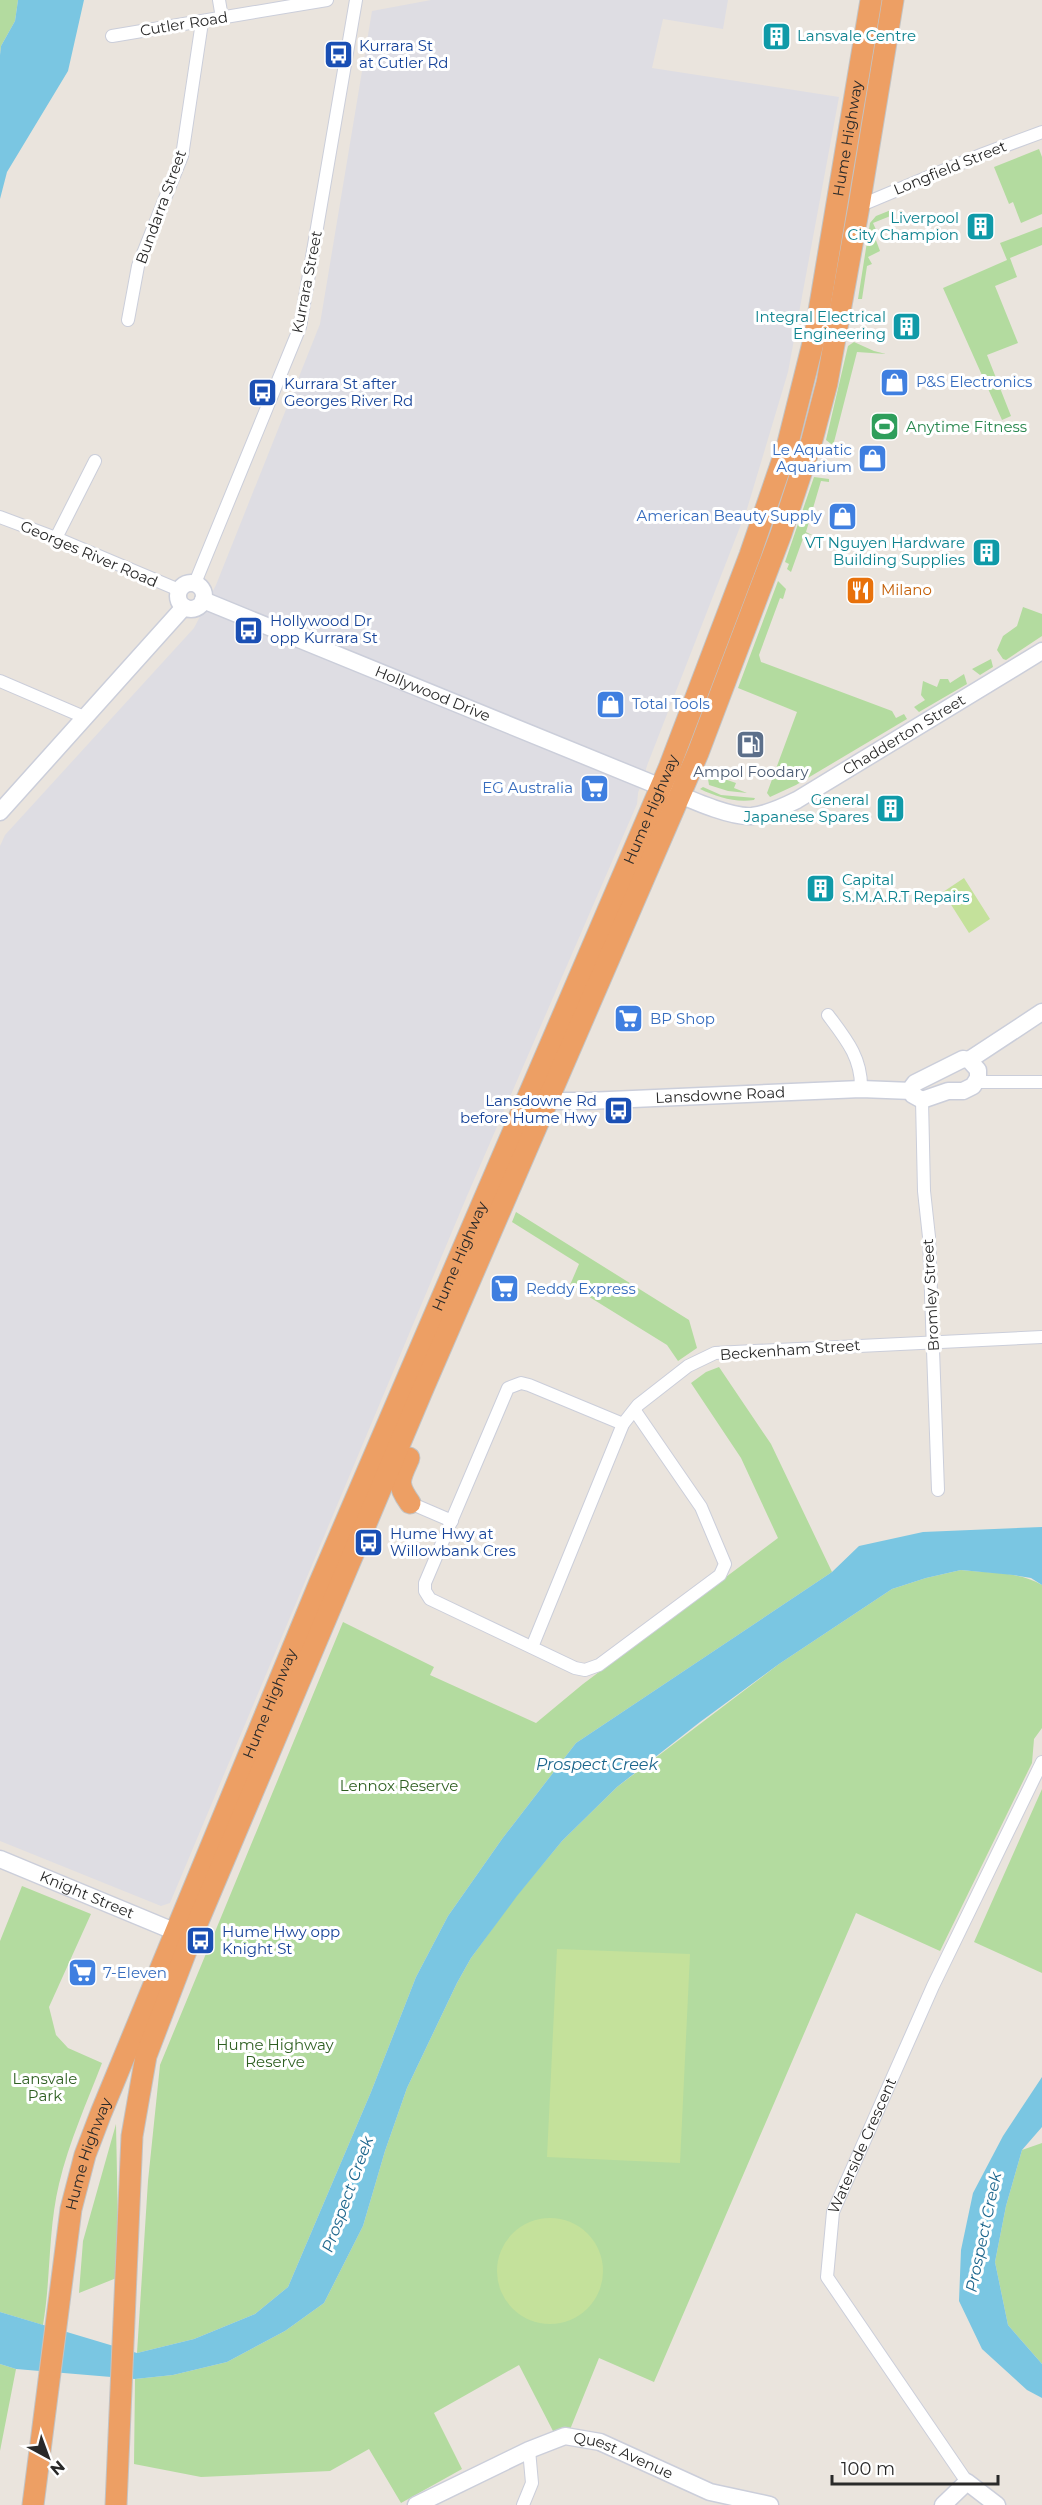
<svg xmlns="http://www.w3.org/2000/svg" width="1042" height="2505" viewBox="0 0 1042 2505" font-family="Montserrat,sans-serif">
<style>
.industrial{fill:#dedde3}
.green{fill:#b3db9f}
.pitch{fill:#c4e19b}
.water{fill:#7ac6e2}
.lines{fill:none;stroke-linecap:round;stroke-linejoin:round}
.street-casing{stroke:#cbceda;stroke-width:14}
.secondary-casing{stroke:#cbceda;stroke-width:19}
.highway-casing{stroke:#c3c3c3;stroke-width:23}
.street{stroke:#fff;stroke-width:12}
.secondary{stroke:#fff;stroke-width:16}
.highway{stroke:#ed9f64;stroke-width:21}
.labels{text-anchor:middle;stroke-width:6;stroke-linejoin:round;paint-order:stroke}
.street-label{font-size:15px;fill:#292929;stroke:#fff}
.culture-label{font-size:15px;fill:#0d838f;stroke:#fff;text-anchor:end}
.transit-label{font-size:15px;fill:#164399;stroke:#fff;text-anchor:start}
.shop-label{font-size:15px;fill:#366cbe;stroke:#fff;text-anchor:start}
.leisure-label{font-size:15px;fill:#27864d;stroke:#fff;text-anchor:start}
.food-label{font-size:15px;fill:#c56008;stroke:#fff;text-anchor:start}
.service-label{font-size:15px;fill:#4e5e75;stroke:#fff}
.park-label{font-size:15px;fill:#2e5f21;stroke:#fff}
.water-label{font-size:16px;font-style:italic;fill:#1b658c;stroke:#fff}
</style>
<rect width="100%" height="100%" fill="#eae4dd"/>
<path class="industrial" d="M431,0h297l-5,29 -60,-10 -11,49 187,29 -51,275 -41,137 -99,254 -10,30 -1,11 -170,392 -297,707 -9,3 -161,-65v-995l5,-11 189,-207 22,-43 104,-261 52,-313z"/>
<path class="green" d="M0,0h18l-3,21 -14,25 -1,9z
M1039,149l3,8v57l-21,9 -8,-21 -4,2 -15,-37z
M891,210l2,5 -20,8 4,9 -3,3 6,16 -12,6 4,7 -5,2 -5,33h-4l12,-76 6,-7z
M1042,227v18l-32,13 7,19 -22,9 23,57 -31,12 24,61 -9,4 -59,-132 64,-28 -7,-17z
M854,342l20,9 12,3 -29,-2 -23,90 9,4v4l-3,1 -14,-11 22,-94z
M814,477l15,2v3l-8,-1 -15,51 8,4 -9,-3 -14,39 -4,-3 2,-5 -4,-2z
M778,581l8,8 -3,10 -3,-1 -21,57 2,7 131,49 4,7 8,-4 3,5 -111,66 -26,12 -3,-4 30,-81 -59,-24z
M1023,607l19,7v22l-36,24 -3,-1 -6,-9 6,-14 14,-10z
M991,659l2,8 -13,8 -8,-6z
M964,674l3,10 -48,28 -5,-5 11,-7 -4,-5 2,-14 14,6 3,-8h8l2,4z
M707,773l29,10 -2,5 13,5 -19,-2 -19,-6z
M703,787l18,8 34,3 -1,2c-19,3 -37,-3 -54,-11z
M516,1212l173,108 8,28 -19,13 -11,-16 -97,-60 9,-21 -67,-42z
M719,1367l52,77 61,128 -256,171 -74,96 -54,77 -32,61 -45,115 -83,195 -33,27 -61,25 -57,14 11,-172 12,-116 183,-443 91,45 -4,8 106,48 47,-39 195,-146 -37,-80 -50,-75 15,-11z
M961,1570c27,3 57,1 81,15v143l-8,11 -2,24 -92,188 -84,-38 -202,469 -55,-24 -30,74 -16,-1 -34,-66 -85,48 28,56 -61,34 -32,-54 -39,22 -129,6 -67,-13 1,-85 38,-4 54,-13 58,-31 39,-28 39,-77 22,-75 22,-63 50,-105 14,-25 42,-58 49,-59 55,-54 162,-123 113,-75 34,-11z
M1042,1789v184l-68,-31z
M22,1886l69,28 -42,93 7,28 12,13 34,15c-15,39 -33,79 -43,121 -11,46 -8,94 -16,141l-43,-13v-371z
M116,2124l3,153 -40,16 4,-52z
M1042,2143v221l-34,-39 -13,-63 11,-56 16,-56z
M0,2364l16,5 -16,82z"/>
<path class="pitch" d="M964,878l26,41 -21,14 -26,-41z
M557,1949l133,5 -10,209 -133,-6z
M497 2271a53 53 0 1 1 106 0a53 53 0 1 1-106 0Z"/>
<path class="water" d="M18,0h66l-16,71 -61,101 -7,27v-144l1,-9 14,-25z
M1042,1527v58l-11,-7 -18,-3 -52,-5 -35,8 -34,11 -113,75 -79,58 -83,65 -55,54 -45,55 -46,62 -14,25 -50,105 -22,63 -22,75 -39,77 -39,28 -58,31 -54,13 -38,4 -119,-10 -16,-5v-52l137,41 57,-14 61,-25 33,-27 83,-195 45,-115 32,-61 54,-77 74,-96 256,-171 27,-26 64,-14z
M1042,2077v50l-20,23 -16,56 -11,56 13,63 34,39v34l-15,-8 -45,-41 -23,-48 2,-51 12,-57 30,-57z"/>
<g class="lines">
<defs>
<g id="street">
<path d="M219,0l3,18"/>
<path d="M112,36l215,-36"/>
<path d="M859,206l124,-52 59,-22"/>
<path d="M128,320l10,-54 44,-110 20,-134"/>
<path d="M0,517l56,21 123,52"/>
<path d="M56,538l39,-77"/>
<path d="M195,583l105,-256 56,-327"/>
<path d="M0,681l84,36"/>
<path d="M828,1015c18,24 34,43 33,74"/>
<path d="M976,1082h66"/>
<path d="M922,1100l2,91 5,46 9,253"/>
<path d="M623,1424l-94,-39 -8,-2 -13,5 -83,195v8l5,8 145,69 10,2 14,-5 121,-90 5,-11 -24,-57 -66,-96"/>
<path d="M410,1503l42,18"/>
<path d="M532,1647l91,-223 15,-19 50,-39 27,-13 327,-16"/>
<path id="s1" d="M967,2482l-140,-205 6,-65 100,-226 109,-224"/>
<path d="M523,2505l9,-22 -3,-33"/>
</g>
<g id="secondary">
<circle cx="191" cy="596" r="13"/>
<path id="s2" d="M203,600l458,187c22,9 68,31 91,29 16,-2 31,-9 45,-16l245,-149"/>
<path d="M0,812l184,-205"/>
<path d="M963,1059l6,1 9,10v8l-5,8 -10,5h-15l-26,9 -9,-5 -1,-8 3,-4z"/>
<path d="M969,1060l73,-48"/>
<path id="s3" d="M539,1096l20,5h28l274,-12 51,2"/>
<path id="s4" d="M0,1859l176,73"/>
<path id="s5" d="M416,2505l113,-55 36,-14 35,6 110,50 60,13"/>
<path d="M943,2505l24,-23 30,23"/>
</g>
<g id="highway">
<path d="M409,1458c-10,22 -13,25 1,45"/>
<path id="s6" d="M33,2505l38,-296 14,-54 16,-42 219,-531 349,-814 81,-213 37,-108 28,-112 56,-335"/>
<path d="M116,2505l16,-369 14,-80 45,-118 231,-547 276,-638 83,-219 31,-94 15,-57 32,-177 34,-206"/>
</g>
</defs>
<use href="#street" class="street-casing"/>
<use href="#secondary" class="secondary-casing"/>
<use href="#highway" class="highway-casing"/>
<use href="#street" class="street"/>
<use href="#secondary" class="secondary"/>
<use href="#highway" class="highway"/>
</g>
<defs>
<symbol id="building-square" viewBox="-11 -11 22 22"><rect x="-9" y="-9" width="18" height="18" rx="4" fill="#0f9aa8" stroke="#fff"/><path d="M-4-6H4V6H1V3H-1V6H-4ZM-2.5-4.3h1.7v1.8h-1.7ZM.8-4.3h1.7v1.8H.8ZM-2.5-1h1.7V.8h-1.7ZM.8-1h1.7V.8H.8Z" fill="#fff"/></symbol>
<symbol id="bus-square" viewBox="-11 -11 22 22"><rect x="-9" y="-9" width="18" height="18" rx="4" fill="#1a4fb4" stroke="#fff"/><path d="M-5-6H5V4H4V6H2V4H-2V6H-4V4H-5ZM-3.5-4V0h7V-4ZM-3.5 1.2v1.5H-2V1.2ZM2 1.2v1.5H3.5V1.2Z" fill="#fff"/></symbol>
<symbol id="shop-square" viewBox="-11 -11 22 22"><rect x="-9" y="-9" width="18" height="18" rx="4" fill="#3f7fe0" stroke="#fff"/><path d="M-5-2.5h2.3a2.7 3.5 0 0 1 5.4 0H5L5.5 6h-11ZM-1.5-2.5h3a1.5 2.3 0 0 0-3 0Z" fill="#fff"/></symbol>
<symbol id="stadium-square" viewBox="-11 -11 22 22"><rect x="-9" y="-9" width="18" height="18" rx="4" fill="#2e9e5b" stroke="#fff"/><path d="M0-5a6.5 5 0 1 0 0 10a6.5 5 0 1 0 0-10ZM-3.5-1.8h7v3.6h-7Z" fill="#fff"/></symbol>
<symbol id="restaurant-square" viewBox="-11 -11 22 22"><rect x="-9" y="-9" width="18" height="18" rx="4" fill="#e8710a" stroke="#fff"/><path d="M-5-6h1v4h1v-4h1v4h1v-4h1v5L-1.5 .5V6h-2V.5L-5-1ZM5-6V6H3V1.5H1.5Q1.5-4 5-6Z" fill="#fff"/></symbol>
<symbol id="fuel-square" viewBox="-11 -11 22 22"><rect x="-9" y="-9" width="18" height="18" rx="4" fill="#5c6f8a" stroke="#fff"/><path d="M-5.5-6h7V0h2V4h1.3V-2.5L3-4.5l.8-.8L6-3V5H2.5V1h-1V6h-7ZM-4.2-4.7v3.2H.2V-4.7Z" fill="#fff"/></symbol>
<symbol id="supermarket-square" viewBox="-11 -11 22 22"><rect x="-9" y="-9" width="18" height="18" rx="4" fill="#3f7fe0" stroke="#fff"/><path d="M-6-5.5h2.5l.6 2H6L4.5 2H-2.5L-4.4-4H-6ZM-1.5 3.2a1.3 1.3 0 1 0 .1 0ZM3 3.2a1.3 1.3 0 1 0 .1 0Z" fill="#fff"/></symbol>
</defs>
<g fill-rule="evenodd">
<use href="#building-square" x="760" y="20" width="33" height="33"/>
<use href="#bus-square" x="322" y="38" width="33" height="33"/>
<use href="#building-square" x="964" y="210" width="33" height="33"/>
<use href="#building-square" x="890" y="310" width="33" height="33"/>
<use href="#shop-square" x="878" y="366" width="33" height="33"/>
<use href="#bus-square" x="246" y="376" width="33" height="33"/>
<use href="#stadium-square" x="868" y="410" width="33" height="33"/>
<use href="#shop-square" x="856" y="442" width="33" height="33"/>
<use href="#shop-square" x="826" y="500" width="33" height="33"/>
<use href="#building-square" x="970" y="536" width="33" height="33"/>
<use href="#restaurant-square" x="844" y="574" width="33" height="33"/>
<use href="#bus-square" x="232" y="614" width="33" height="33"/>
<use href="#shop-square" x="594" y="688" width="33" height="33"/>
<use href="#fuel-square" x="734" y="728" width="33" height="33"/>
<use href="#supermarket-square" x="578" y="772" width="33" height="33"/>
<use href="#building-square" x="874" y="792" width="33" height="33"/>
<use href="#building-square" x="804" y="872" width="33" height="33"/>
<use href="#supermarket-square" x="612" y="1002" width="33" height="33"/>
<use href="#bus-square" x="602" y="1094" width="33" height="33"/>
<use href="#supermarket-square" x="488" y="1272" width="33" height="33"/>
<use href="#bus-square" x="352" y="1526" width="33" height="33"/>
<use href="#bus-square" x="184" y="1924" width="33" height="33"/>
<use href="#supermarket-square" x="66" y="1956" width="33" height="33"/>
</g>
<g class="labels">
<g class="street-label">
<text transform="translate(184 24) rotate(-9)" y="5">Cutler Road</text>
<text dy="5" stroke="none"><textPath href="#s6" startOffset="2516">Hume Highway</textPath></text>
<text transform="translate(950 168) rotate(-22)" y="5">Longfield Street</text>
<text transform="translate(161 207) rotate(-70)" y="5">Bundarra Street</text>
<text transform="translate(307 282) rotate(-79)" y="5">Kurrara Street</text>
<text transform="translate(89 554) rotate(23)" y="5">Georges River Road</text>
<text dy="5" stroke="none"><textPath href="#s2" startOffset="248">Hollywood Drive</textPath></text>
<text dy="5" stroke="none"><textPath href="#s2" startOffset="764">Chadderton Street</textPath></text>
<text dy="5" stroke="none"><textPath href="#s6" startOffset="1814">Hume Highway</textPath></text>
<text dy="5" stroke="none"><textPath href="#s3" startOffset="182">Lansdowne Road</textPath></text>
<text dy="5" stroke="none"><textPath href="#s6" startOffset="1328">Hume Highway</textPath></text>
<text transform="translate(931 1295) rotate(-93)" y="5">Bromley Street</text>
<text transform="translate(790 1350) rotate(-4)" y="5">Beckenham Street</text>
<text dy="5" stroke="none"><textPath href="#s6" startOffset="842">Hume Highway</textPath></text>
<text dy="5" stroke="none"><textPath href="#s4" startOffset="94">Knight Street</textPath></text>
<text dy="5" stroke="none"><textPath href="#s1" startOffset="386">Waterside Crescent</textPath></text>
<text dy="5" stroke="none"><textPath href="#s6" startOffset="356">Hume Highway</textPath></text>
<text dy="5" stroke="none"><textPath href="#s5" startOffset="226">Quest Avenue</textPath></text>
</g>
<g class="culture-label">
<text x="797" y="41" text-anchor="start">Lansvale Centre</text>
<text x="959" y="223">Liverpool<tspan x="959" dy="17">City Champion</tspan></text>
<text x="886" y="322">Integral Electrical<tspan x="886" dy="17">Engineering</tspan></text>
<text x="965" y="548">VT Nguyen Hardware<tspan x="965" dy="17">Building Supplies</tspan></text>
<text x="869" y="805">General<tspan x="869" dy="17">Japanese Spares</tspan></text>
<text x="842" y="885" text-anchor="start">Capital<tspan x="842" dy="17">S.M.A.R.T Repairs</tspan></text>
</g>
<g class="transit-label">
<text x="359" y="51">Kurrara St<tspan x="359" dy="17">at Cutler Rd</tspan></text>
<text x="284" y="389">Kurrara St after<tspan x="284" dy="17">Georges River Rd</tspan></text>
<text x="270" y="626">Hollywood Dr<tspan x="270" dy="17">opp Kurrara St</tspan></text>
<text x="597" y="1106" text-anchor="end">Lansdowne Rd<tspan x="597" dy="17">before Hume Hwy</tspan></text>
<text x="390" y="1539">Hume Hwy at<tspan x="390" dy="17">Willowbank Cres</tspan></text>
<text x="222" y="1937">Hume Hwy opp<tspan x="222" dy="17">Knight St</tspan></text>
</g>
<g class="shop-label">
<text x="916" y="387">P&amp;S Electronics</text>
<text x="852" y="455" text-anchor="end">Le Aquatic<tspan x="852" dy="17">Aquarium</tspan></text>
<text x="822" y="521" text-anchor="end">American Beauty Supply</text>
<text x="632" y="709">Total Tools</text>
<text x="573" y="793" text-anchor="end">EG Australia</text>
<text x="650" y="1024">BP Shop</text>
<text x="526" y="1294">Reddy Express</text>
<text x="103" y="1978">7-Eleven</text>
</g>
<g class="leisure-label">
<text x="906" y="432">Anytime Fitness</text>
</g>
<g class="food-label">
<text x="881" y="595">Milano</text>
</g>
<g class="service-label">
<text x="751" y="777">Ampol Foodary</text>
</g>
<g class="park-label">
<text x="399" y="1791">Lennox Reserve</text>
<text x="275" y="2050">Hume Highway<tspan x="275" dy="17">Reserve</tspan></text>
<text x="45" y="2084">Lansvale<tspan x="45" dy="17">Park</tspan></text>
</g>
<g class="water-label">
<text x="597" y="1770">Prospect Creek</text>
<text transform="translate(347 2194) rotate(-70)" y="6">Prospect Creek</text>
<text transform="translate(983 2232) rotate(-78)" y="6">Prospect Creek</text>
</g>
</g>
<g transform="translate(48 2457) rotate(139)" stroke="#ffffff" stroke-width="4.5" paint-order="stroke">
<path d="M0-4.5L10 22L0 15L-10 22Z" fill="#292929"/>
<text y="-9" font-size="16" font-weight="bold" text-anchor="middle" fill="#292929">N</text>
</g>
<path d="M832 2475v9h166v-9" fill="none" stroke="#292929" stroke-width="3"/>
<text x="841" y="2475" font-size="18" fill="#292929" stroke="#ffffff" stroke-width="4.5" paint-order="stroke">100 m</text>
</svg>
